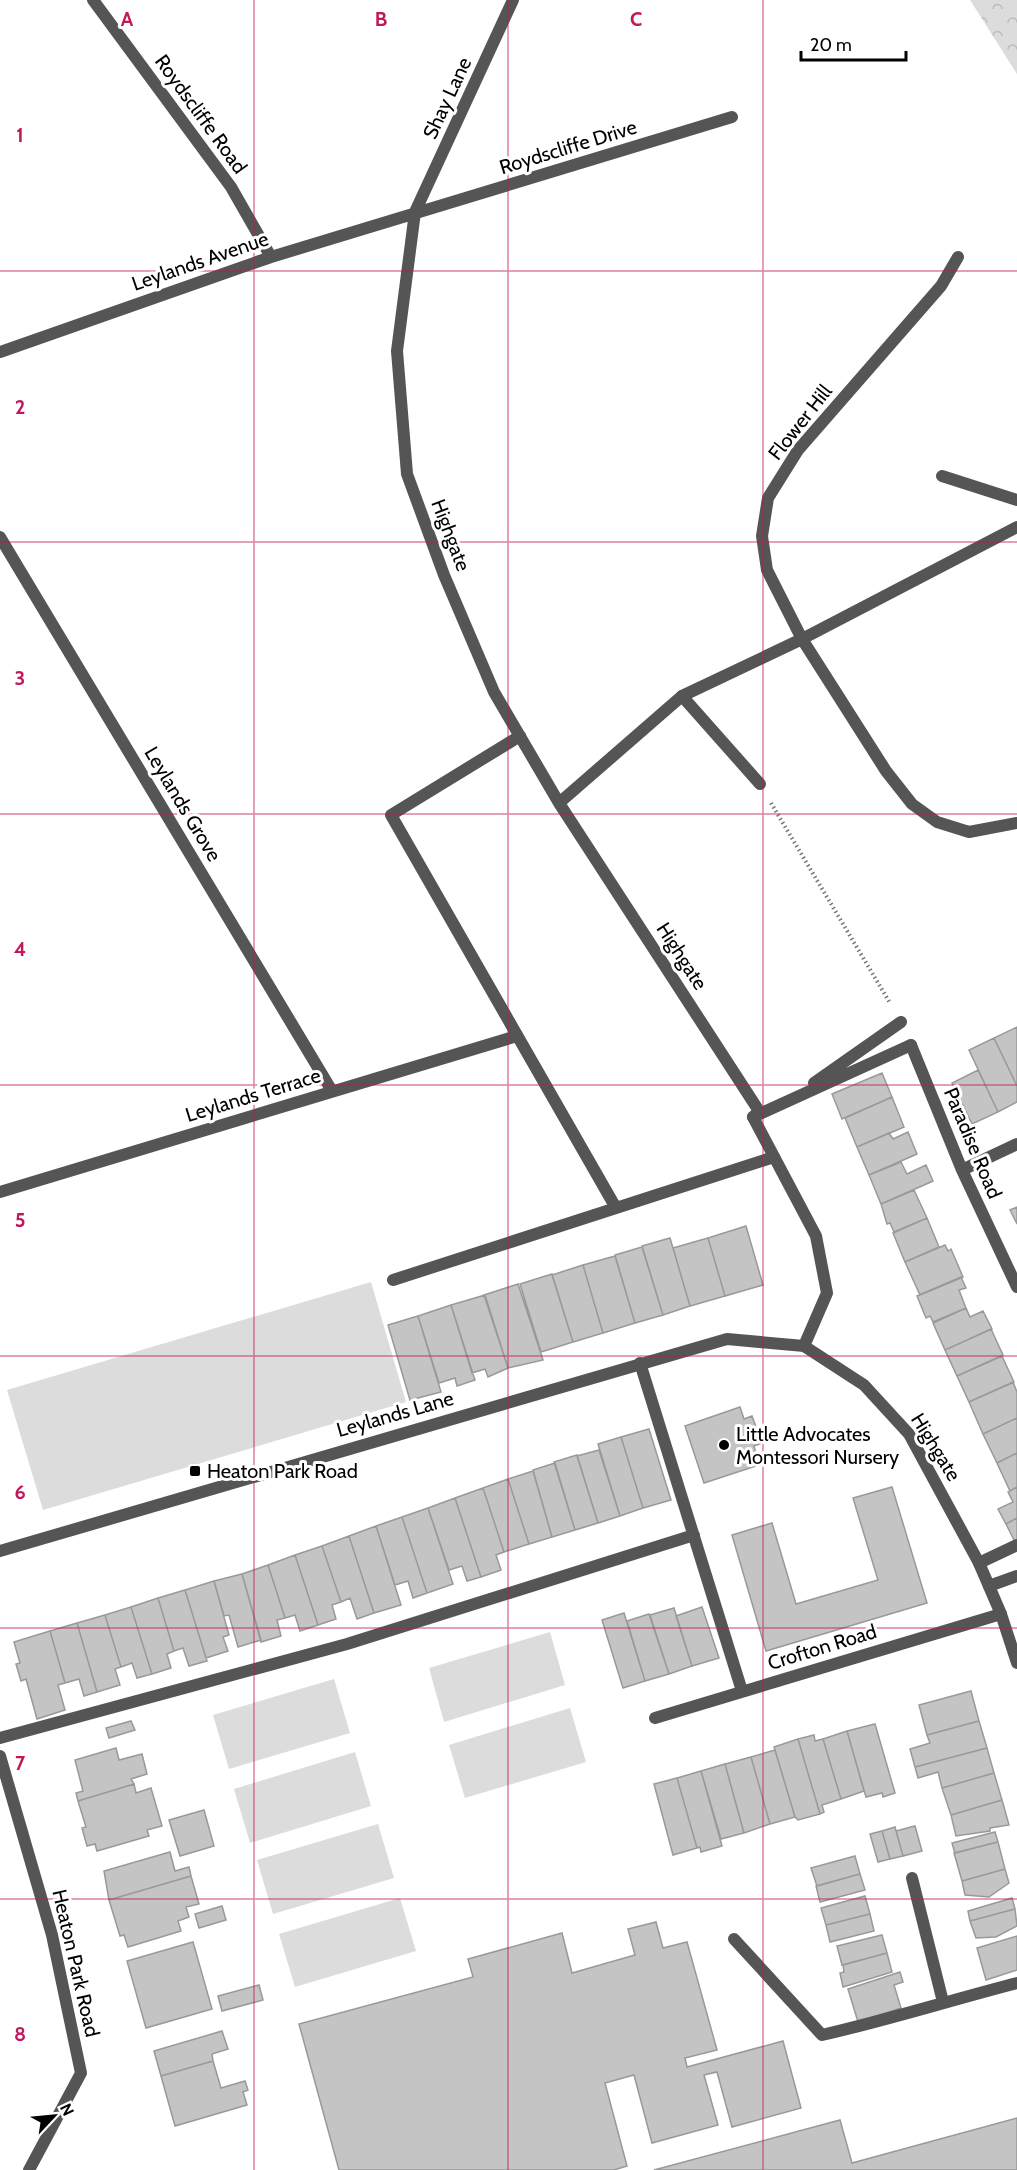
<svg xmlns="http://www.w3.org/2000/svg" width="1017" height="2170" viewBox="0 0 1017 2170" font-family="Cabin,sans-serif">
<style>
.forest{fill:url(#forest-crowns)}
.green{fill:#dcdcdc}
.building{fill:#c4c4c4;stroke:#999;stroke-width:1.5}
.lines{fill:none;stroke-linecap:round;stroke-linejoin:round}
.path{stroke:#777;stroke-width:4;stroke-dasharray:1.5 3;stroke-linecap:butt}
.service{stroke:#555;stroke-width:12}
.minor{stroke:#555;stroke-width:12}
.tertiary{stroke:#555;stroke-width:12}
.grid{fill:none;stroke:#c2185b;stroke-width:1.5;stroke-opacity:0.55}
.poi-dot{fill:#000;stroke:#fff;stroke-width:2}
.labels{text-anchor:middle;stroke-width:6;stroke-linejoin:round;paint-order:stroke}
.street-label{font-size:20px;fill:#000;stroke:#fff}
.poi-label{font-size:20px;fill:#000;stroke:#fff;text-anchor:start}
.grid-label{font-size:20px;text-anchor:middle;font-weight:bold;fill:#c2185b;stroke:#fff;stroke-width:6;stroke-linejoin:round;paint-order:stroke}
</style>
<defs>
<pattern id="forest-crowns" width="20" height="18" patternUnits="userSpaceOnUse" patternTransform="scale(1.5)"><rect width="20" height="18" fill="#dcdcdc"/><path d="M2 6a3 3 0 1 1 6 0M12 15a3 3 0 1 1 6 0" fill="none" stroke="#bbb"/></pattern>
</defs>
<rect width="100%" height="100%" fill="#fff"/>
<path class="forest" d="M970,0h47v74z"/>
<path class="green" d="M371,1282l35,120 -363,108 -36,-120z
M550,1632l15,53 -121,37 -15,-54z
M334,1679l16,54 -121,36 -16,-54z
M570,1708l16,54 -121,36 -16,-53z
M355,1752l16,54 -121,37 -16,-54z
M378,1824l16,54 -121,36 -16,-54z
M400,1898l16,53 -121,36 -16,-53z"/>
<path class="building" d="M1017,1027v59l-23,-48z
M994,1038l23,48v16l-19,10 -29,-62z
M978,1070l20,42 -26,12 -20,-41z
M882,1073l10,24 -50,22 -10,-25z
M892,1097l12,30 -47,20 -12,-29z
M908,1132l9,22 -48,21 -12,-28 32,-14 4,6z
M901,1162l6,12 19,-9 7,16 -52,23 -12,-29z
M914,1190l13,28 -33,14 -4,-9 -3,1 -6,-20z
M1017,1207v17l-7,-14z
M927,1218l12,29 -34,15 -12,-29z
M746,1226l17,59 -38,11 -17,-58z
M670,1238l20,68 -27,9 -21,-69z
M708,1238l17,58 -35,10 -17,-58z
M945,1245l3,6 3,-2 12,28 -43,18 -15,-33z
M642,1247l21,68 -28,8 -20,-68z
M615,1256l20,67 -32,10 -20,-68z
M583,1265l20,68 -30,9 -21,-67z
M552,1274l21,68 -32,10 -21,-68z
M961,1277l5,11 -7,2 7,18 -33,14 -3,-6 -4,2 -9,-22z
M518,1284l25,76 -35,8 -24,-73z
M485,1295l23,73 -20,9 -3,-8 -13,4 -21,-68z
M451,1305l24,75 -18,6 -2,-8 -16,5 -21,-67z
M966,1308l4,9 13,-6 9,18 -47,21 -12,-27z
M418,1316l23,76 -31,8 -22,-75z
M991,1329l12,26 -46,21 -12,-26z
M1002,1356l12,26 -45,20 -12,-26z
M1013,1382l4,10v26l-34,16 -14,-32z
M740,1407l4,12 8,-3 10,27 -8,3 5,19 -55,18 -19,-57z
M1017,1418v35l-20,10 -14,-29z
M649,1429l22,71 -28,8 -22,-71z
M621,1437l22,71 -23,8 -22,-72z
M599,1450l21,66 -22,7 -21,-67z
M1017,1453v34l-7,4 -13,-28z
M577,1455l21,68 -23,7 -21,-68z
M555,1463l20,67 -23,7 -19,-67z
M533,1471l19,66 -23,7 -21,-65z
M508,1479l21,65 -25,8 -21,-64z
M892,1487l35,116 -161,48 -34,-116 40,-12 24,81 82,-24 -25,-82z
M1017,1487v31l-11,6 -8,-15 15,-7 -5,-10z
M483,1488l21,64 -8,3 5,15 -20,7 -26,-79z
M455,1498l26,79 -14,4 -5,-15 -13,4 -21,-62z
M428,1508l25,76 -26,9 -25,-76z
M402,1517l25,76 -14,5 -5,-17 -13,4 -19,-59z
M1017,1518v23l-2,1 -9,-18z
M376,1526l25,79 -27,8 -25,-77z
M349,1536l25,77 -17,6 -7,-21 -9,4 -19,-56z
M322,1546l19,56 -9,3 4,14 -18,6 -23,-70z
M295,1555l23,70 -18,6 -5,-16 -10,3 -17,-53z
M268,1565l17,53 -8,2 4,16 -20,6 -19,-68z
M242,1574l19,66 -23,7 -9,-32 -5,1 -10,-35z
M214,1581l15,54 -6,2 5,14 -22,7 -21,-68z
M185,1590l22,71 -18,5 -6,-18 -9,3 -16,-53z
M158,1598l16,53 -7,3 4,14 -19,6 -21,-67z
M131,1607l21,67 -15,4 -5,-15 -11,4 -16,-52z
M702,1607l17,51 -27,8 -16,-50z
M674,1608l18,58 -23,8 -19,-59z
M624,1613l21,68 -22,7 -21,-68z
M649,1614l20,60 -24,7 -18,-60z
M105,1615l16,52 -6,2 5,16 -23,7 -20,-69z
M77,1623l20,69 -13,4 -5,-17 -14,4 -15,-52z
M50,1631l15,52 -7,2 7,25 -28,9 -11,-40 -5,2 -5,-17 4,-1 -6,-21z
M971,1691l8,30 -52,14 -8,-30z
M131,1721l4,9 -26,8 -3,-10z
M979,1721l8,27 -72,19 -5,-18 20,-6 -3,-8z
M875,1724l20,69 -12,4 -1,-4 -16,4 -19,-66z
M847,1731l17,60 -23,8 -18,-60z
M814,1735l1,6 8,-2 18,60 -19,6 2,7 -4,2 -22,-75z
M798,1739l22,75 -22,6 -3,-3 -21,-70z
M116,1748l3,12 23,-6 5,20 -16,5 3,5 -56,17 -2,-8 7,-2 -8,-31z
M987,1748l7,25 -52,15 -4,-16 -20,6 -3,-11z
M775,1750l20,67 -25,7 -19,-67z
M751,1757l19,67 -26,9 -19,-69z
M725,1764l19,69 -23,6 -20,-68z
M701,1771l21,75 -21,6 -1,-5 -3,1 -20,-70z
M994,1773l8,27 -51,15 -9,-27z
M677,1778l20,70 -24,7 -19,-71z
M134,1784l2,9 15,-5 11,38 -15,4 2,6 -52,15 -2,-7 -8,2 -5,-18 4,-1 -8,-26z
M1002,1800l7,25 -19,3v3l-34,5 -5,-21z
M204,1810l10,36 -34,10 -11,-36z
M915,1826l7,25 -19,5 -7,-25z
M895,1827l8,29 -13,3 -8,-28z
M882,1831l8,28 -12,3 -8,-28z
M995,1832l3,10 -43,11 -3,-10z
M998,1842l7,27 -43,12 -8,-28z
M170,1852l5,19 14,-4 2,9 -82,24 -5,-29z
M855,1856l5,18 -43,12 -6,-18z
M1005,1869l4,14 -20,14 -24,-2 -3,-14z
M860,1874l5,16 -45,12 -4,-16z
M191,1876l8,28 -13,3 3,10 -11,4 3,10 -53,16 -4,-12 -4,1 -11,-36z
M865,1896l5,18 -44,11 -5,-17z
M1012,1898l3,11 -45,12 -2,-10z
M222,1906l4,14 -27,8 -4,-14z
M1015,1909l2,17 -21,11 -20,1 -6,-17z
M870,1914l4,17 -44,11 -4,-17z
M656,1922l7,26 24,-6 30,108 -32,8 2,9 96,-26 18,67 -69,19 -15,-55 -13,3 14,50 -66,18 -18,-68 -29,8 22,83 -13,4h-275l-40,-146 174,-47 -5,-18 94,-26 10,40 63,-18 -7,-26z
M882,1935l5,18 -45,12 -5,-19z
M1017,1936v34l-31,10 -9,-32z
M193,1942l19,67 -66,19 -19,-67z
M887,1953l5,19 -49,15 -3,-14 4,-1 -1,-7z
M900,1972l3,10 -9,3 7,23 -43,14 -10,-33z
M259,1985l4,15 -41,11 -4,-15z
M222,2031l6,18 -16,5 1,7 -52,15 -7,-25z
M213,2061l8,27 24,-7 3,9 -5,2 4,13 -72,21 -14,-50z
M1017,2118v52h-363l186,-50 12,43z"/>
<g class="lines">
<path class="path" d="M771,803l119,200"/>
<path class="service" d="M942,476l75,24
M682,696l78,88
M520,736l-129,79 225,393
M814,1083l87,-61
M753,1117l158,-72
M393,1280l381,-123
M640,1363l102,328
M989,1586l28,-10
M0,1738l347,-94 347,-109"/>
<path class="minor" d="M93,0l138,187 40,70
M513,0l-98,212 -18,139 10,123 37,101 50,117 65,111 200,308 -6,6 63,119 11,57 -23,53
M958,257l-17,29 -143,164 -30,48 -6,38 5,34 35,69 84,132 26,33 25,18 32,10 48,-9
M0,352l271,-95 461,-140
M0,537l332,554
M559,803l123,-107 120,-57 215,-112
M911,1045l51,125 55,117
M962,1170l55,-26
M0,1192l517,-156
M979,1563l38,-18
M655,1718l346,-104
M0,1756l52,179 29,138 -52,97
M912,1878l31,124
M734,1939l88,96c66,-15 129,-35 195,-52"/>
<path class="tertiary" d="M0,1551l727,-212 77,7 60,39 45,49 70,129 22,51 16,49"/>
</g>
<path class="grid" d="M254,0v2170M508,0v2170M763,0v2170M0,271h1017M0,542h1017M0,814h1017M0,1085h1017M0,1356h1017M0,1628h1017M0,1899h1017"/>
<g class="poi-dot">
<circle cx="724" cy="1445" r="6"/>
<rect x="189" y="1465" width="12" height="12" rx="3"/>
</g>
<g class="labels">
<g class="street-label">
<text transform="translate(447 98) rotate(-65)" y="7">Shay Lane</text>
<text transform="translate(201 114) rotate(54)" y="7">Roydscliffe Road</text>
<text transform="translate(568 147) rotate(-17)" y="7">Roydscliffe Drive</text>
<text transform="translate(200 261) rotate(-19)" y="7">Leylands Avenue</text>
<text transform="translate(800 422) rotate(-52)" y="7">Flower Hill</text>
<text transform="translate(451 535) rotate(69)" y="7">Highgate</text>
<text transform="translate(183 804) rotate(59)" y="7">Leylands Grove</text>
<text transform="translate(682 956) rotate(57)" y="7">Highgate</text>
<text transform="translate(253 1095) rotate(-17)" y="7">Leylands Terrace</text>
<text transform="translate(973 1143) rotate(67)" y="7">Paradise Road</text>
<text transform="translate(395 1414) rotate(-16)" y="7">Leylands Lane</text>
<text transform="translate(936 1447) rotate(58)" y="7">Highgate</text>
<text transform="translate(822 1647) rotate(-17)" y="7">Crofton Road</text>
<text transform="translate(76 1963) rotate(77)" y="7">Heaton Park Road</text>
</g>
<g class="poi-label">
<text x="736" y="1441">Little Advocates<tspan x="736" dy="23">Montessori Nursery</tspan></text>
<text x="207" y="1478">Heaton Park Road</text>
</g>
</g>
<g class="grid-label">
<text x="127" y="26">A</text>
<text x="381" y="26">B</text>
<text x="636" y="26">C</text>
<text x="20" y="142">1</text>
<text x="20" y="414">2</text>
<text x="20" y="685">3</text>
<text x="20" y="956">4</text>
<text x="20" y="1227">5</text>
<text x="20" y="1499">6</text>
<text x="20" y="1770">7</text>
<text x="20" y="2041">8</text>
</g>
<g transform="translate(54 2116) rotate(64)" stroke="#ffffff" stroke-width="4.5" paint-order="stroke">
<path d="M0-4.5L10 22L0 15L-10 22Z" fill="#000000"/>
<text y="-9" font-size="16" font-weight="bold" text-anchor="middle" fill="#000000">N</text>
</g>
<path d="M801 51v9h105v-9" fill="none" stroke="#000000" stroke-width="3"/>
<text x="810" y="51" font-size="18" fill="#000000" stroke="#ffffff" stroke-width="4.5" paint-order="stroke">20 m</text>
</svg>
